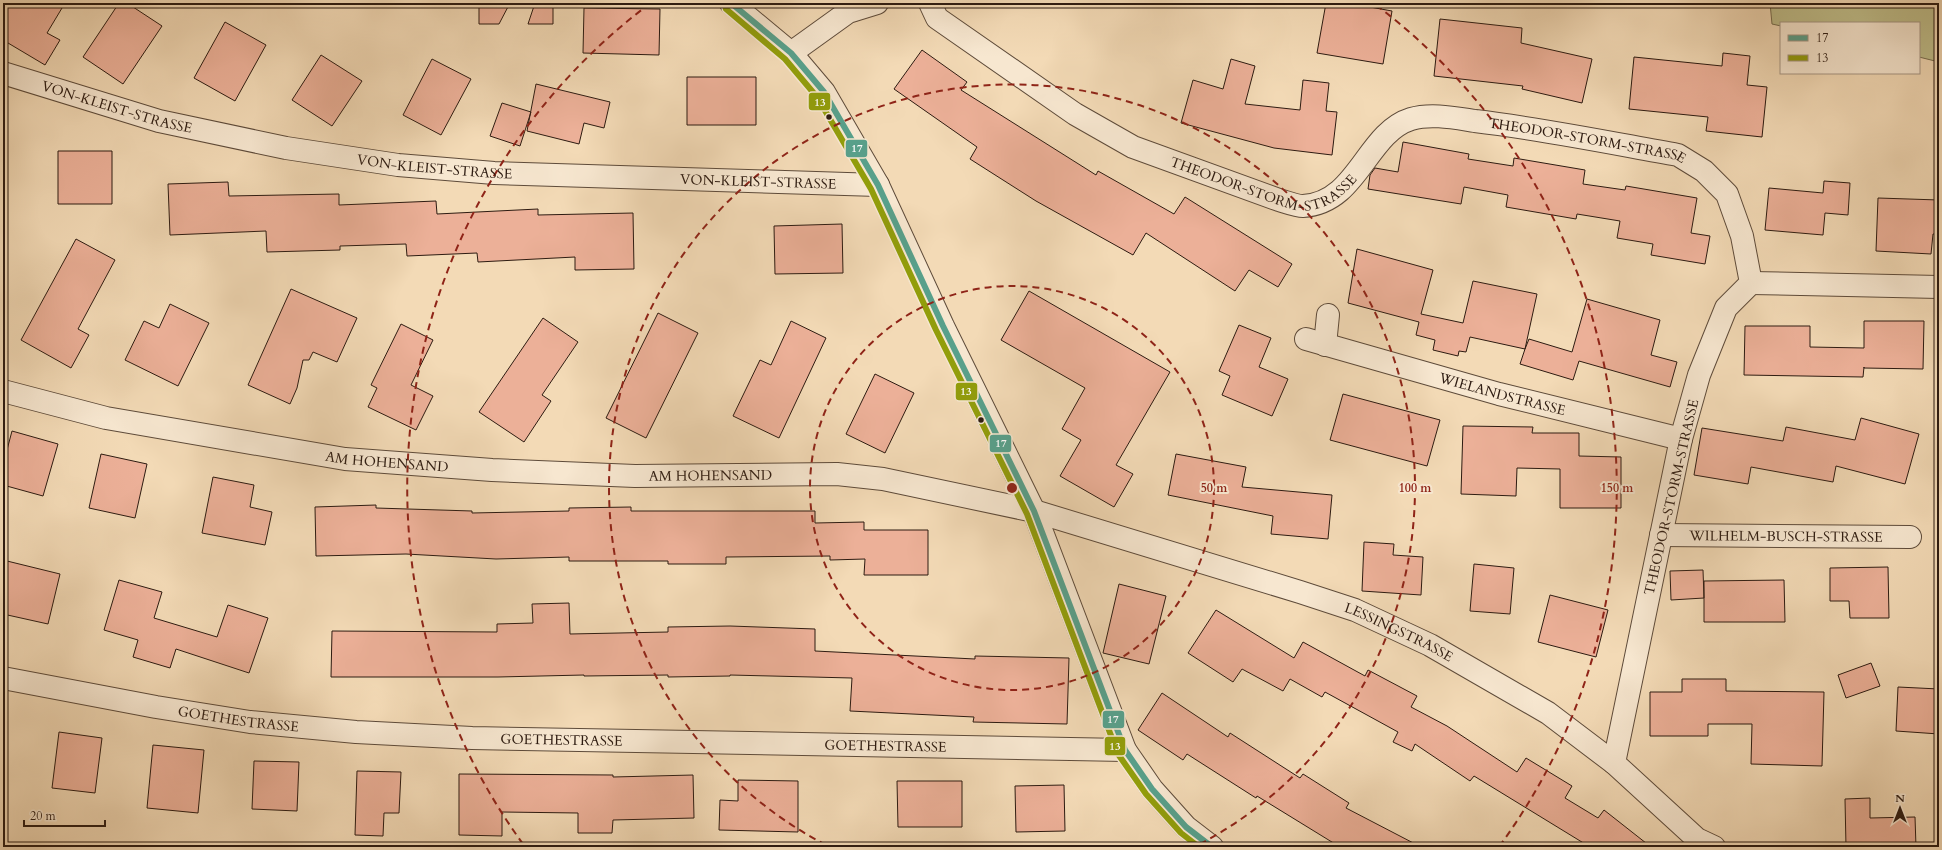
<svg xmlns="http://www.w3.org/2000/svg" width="1942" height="850" viewBox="0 0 1942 850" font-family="Cardo,serif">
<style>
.green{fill:#bfbe8b;stroke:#766c4e}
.building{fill:#ecb098;stroke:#2d1b11}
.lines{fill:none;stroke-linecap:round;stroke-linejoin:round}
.minor-casing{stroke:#5e4b3a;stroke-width:24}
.minor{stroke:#f7e7d0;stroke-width:22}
.bus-1-casing{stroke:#f7e7d0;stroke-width:9}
.bus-2-casing{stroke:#f7e7d0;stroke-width:9}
.bus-1{stroke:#58a08b;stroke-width:6}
.bus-2{stroke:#929d0b;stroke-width:6}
.ring{fill:none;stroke:#8f2418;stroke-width:2;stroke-dasharray:7 5}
.bus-dot{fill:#2d1b11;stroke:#f7e7d0;stroke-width:1.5}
.labels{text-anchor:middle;stroke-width:4;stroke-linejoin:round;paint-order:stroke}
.street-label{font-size:14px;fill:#2d1b11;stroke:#f7e7d0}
.centre{fill:#8f2418;stroke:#f7e7d0;stroke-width:2}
.ring-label{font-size:12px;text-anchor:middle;font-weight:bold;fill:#8f2418;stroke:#f7e7d0;stroke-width:4;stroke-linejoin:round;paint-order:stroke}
.line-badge{stroke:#f7e7d0;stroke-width:1.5}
.badge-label{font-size:11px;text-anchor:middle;font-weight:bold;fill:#fff}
</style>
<rect width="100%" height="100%" fill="#f3dab6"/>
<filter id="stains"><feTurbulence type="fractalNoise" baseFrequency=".005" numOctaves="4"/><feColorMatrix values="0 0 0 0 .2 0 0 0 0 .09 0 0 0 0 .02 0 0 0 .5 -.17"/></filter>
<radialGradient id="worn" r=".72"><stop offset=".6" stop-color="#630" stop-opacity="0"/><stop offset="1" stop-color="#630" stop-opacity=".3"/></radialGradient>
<path class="green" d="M1770,3h169v59l-20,-5v-34h-138v3l-9,-2z"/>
<path class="building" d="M8,3h57l-18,30 13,7 -15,25 -42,-25v-29z
M119,3h8l35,23 -39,58 -40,-27z
M479,3h31l-11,21h-20z
M535,3h18v21h-25z
M1326,3h22l44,8 -9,53 -66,-11z
M584,8l76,1 -1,46 -76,-2z
M1440,19l82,9 -1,15 71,16 -10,44 -60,-14 1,-3 -89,-10z
M225,22l41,23 -31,56 -41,-23z
M922,50l45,32 -6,8 135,85 2,-4 76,43 11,-17 107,67 -14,23 -29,-17 -14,21 -89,-58 -13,22 -97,-54 -66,-42 7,-12 -83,-58z
M1723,53l27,3 -3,29 20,2 -5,50 -56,-6 2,-14 -79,-8 5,-52 88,9z
M321,55l41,26 -30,45 -40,-26z
M432,59l39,20 -30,56 -38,-20z
M1231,59l24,7 -10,38 55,6 3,-30 26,3 -3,28 11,1 -5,43 -58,-7 -93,-25 12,-43 30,9z
M687,77h69v48h-69z
M536,84l74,18 -6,26 -20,-5 -5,21 -52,-13z
M502,103l29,9 -11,34 -30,-10z
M1403,142l66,12 -1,5 45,7 1,-8 71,12 -2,14 42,6 1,-4 71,12 -6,35 19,3 -5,28 -54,-9 2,-11 -36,-6 3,-17 -43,-7 -1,5 -70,-12 2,-12 -44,-8 -3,17 -93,-15 2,-14 5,-7 23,4z
M58,151h54v53h-54z
M1824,181l26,2 -2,32 -23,-2 -2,22 -58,-5 4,-42 54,5z
M228,182l1,14 110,-2v11l97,-4 1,13 101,-5v6l95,-2 1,56 -59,1v-13l-97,5 -1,-9 -70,3 -1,-12 -66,2v4l-73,2 -1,-21 -96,4 -2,-51z
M1878,198l61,2v34h-6l-2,20 -55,-3z
M842,224l1,49 -68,1 -1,-48z
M76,239l39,21 -37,69 11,6 -18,33 -50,-28z
M1357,249l76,21 -12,44 42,9 10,-42 64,13 -12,55 4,-10 43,13 15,-53 73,21 -9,35 26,7 -7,25 -91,-26 -6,19 -53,-16 5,-15 -55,-12 -4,15 -7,-1 -1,5 -25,-6 2,-10 -19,-5 3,-13 -71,-19z
M291,289l66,29 -20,44 -24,-10 -4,8h-6l-6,28 -7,16 -42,-19z
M1029,291l141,81 -54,93 17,9 -19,33 -54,-31 21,-36 -19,-11 23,-41 -84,-48z
M170,304l39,19 -31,63 -53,-26 19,-39 15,7z
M658,313l40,20 -52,105 -40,-20z
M543,318l35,24 -36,53 9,6 -27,41 -45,-30z
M791,321l35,17 -47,100 -46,-22 27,-56 11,5z
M1864,321h60l-1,48 -59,-1v-1l-1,10 -119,-2 1,-49h65v21l54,1z
M401,324l32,16 -22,45 22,11 -17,34 -48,-23 9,-19 -6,-3z
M1239,325l32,13 -12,29 29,12 -16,37 -50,-21 8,-19 -11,-5z
M875,374l39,19 -29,60 -39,-19z
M1343,394l97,26 -13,46 -97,-26z
M1861,418l58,16 -14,50 -69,-18 -3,16 -82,-15 -3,17 -54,-9 8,-47 81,13 3,-14 69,13z
M1463,426l70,1 -1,6h47v23l42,1v51h-61v-39l-43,-1 -1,28 -55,-2z
M12,431l46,13 -15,52 -40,-11v-20z
M101,454l46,10 -12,54 -46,-10z
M1176,454l70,13 -4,20 90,8 -4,44 -57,-5 2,-18 -105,-21z
M213,477l41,8 -4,22 22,5 -7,33 -63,-12z
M376,505v3l96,3v2l97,-2v-3l62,-1v4h184v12l49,-1v8h64v45h-64l1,-16 -35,1v-4l-104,1v7h-58v-3h-99v-4l-73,2 -90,-5 -90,2 -1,-49z
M1364,542l30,2 -1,11 30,2 -2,38 -59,-4z
M7,561l53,13 -12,50 -45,-10v-34z
M1474,564l40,4 -4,46 -40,-3z
M1888,567l1,51h-39l-1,-17h-19v-33z
M1703,570l1,28 -33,2 -1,-29z
M119,580l43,12 -8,26 63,19 11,-32 40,13 -19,55 -73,-24 -6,19 -37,-11 5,-17 -34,-10z
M1784,580l1,42h-81v-41z
M1119,584l47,12 -17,68 -46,-11z
M1550,595l58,15 -12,47 -58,-15z
M569,603l1,31 98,-2v-5l62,-1 85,3v22l160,8v-3l94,2 -2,66 -94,-2 1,-5 -124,-6 2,-33 -122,-3v1l-62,1v-2l-84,1v-1l-86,2h-167l1,-46 165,1v-8l36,-1 -1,-19z
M1216,610l78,48 9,-16 62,34 3,-6 49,26 -6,11 36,19 70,46 9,-14 46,28 -7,12 33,20 6,-8 47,37h-61l-116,-71 -4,5 -55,-37 -3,7 -19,-9 5,-10 -73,-40 -3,5 -32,-18 -7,12 -41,-22 -9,13 -45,-29z
M1871,663l9,23 -34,12 -8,-23z
M1682,679h44v12l98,1 -2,74 -71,-2 1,-40h-44v12h-58v-44h32z
M1898,687l41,2v45l-43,-3z
M1162,693l66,44 2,-4 70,45 3,-4 46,29 -3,5 75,39h-81l-83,-51 -1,2 -69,-44 -4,6 -45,-30z
M59,732l43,6 -7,55 -43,-5z
M153,745l51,5 -6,63 -51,-5z
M254,761l45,1 -2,49 -45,-2z
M357,771l44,1 -2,41h-15l-1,23 -28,-1z
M459,774l154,1v2l80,-2 1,43 -81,2 -1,13h-34v-20l-76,-1v24l-43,-1z
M738,780l60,1v51l-79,-2 1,-30 18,1z
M897,781h65v46h-64z
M1064,785l1,46 -49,1 -1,-46z
M1870,798v20l45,-1 1,30h-70l-1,-48z"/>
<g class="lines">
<defs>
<g id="minor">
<path d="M731,3l60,50 33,39 54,93 65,141 91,185 91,239 27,39 34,38 26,20"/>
<path id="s1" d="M930,3l7,15 138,96 58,33 146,53c7,2 17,6 24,6 55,-3 63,-73 108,-87 20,-6 44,-1 64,2 68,8 136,22 203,34l26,16 23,23 15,42 9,47 -25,25 -27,67 -18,64 -67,324"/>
<path d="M791,53l57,-41 29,-9"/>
<path id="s2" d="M3,73l156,48 127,27 112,17 96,8 384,12"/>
<path d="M1751,283l188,4"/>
<path id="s3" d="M1306,339l193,55 182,45"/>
<path d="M1325,345l3,-30"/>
<path id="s4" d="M3,391l103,27 239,41 147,11 143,6 202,-2 46,5 151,32 266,81 55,18 75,35 118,68 66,50 83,76 17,8"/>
<path id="s5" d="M1661,535l249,2"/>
<path id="s6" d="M3,678l153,29 94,15 106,10 116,6 653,12"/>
</g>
</defs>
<use href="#minor" class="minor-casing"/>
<use href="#minor" class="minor"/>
<defs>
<path id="bus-1" d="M731,3l60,50 33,39 54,93 65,141 91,185 91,239 27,39 34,38 26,20"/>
<path id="bus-2" d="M726,9l59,50 32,38 54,92 65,141 91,184 91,240 28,40 35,39 18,14"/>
</defs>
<use href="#bus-1" class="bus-1-casing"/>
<use href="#bus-2" class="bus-2-casing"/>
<use href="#bus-1" class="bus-1"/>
<use href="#bus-2" class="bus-2"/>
</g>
<g class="ring">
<circle cx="1012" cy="488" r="202"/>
<path d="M826 845A403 403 0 1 1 1198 845"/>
<path d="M523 844A605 605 0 0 1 648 5M1376 5A605 605 0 0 1 1501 844"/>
</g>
<g class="bus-dot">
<circle cx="829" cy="117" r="3.5"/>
<circle cx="981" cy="420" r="3.5"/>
</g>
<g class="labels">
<g class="street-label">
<text dy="5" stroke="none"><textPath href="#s2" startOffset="119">VON-KLEIST-STRASSE</textPath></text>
<text dy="5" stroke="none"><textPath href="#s1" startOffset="753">THEODOR-STORM-STRASSE</textPath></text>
<text dy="5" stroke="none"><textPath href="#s1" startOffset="392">THEODOR-STORM-STRASSE</textPath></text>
<text dy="5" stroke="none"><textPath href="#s2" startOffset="443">VON-KLEIST-STRASSE</textPath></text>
<text dy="5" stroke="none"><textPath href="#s2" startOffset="767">VON-KLEIST-STRASSE</textPath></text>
<text dy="5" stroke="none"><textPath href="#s3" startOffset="204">WIELANDSTRASSE</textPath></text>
<text dy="5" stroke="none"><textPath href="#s4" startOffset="391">AM HOHENSAND</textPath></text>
<text dy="5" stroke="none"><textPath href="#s4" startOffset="715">AM HOHENSAND</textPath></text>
<text transform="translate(1671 497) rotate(-77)" y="5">THEODOR-STORM-STRASSE</text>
<text dy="5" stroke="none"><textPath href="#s5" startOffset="125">WILHELM-BUSCH-STRASSE</textPath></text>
<text dy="5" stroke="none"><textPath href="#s4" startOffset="1427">LESSINGSTRASSE</textPath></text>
<text dy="5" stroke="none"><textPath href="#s6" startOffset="239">GOETHESTRASSE</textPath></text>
<text dy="5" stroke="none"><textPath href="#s6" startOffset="563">GOETHESTRASSE</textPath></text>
<text dy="5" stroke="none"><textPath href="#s6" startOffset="887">GOETHESTRASSE</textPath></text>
</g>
</g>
<circle cx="1012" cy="488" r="6" class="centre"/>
<g class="ring-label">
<text x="1214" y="492">50 m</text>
<text x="1415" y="492">100 m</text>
<text x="1617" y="492">150 m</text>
</g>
<g class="line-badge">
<rect x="808" y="92" width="23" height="19" rx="4" fill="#929d0b"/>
<rect x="845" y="139" width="23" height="19" rx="4" fill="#58a08b"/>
<rect x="955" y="382" width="23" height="19" rx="4" fill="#929d0b"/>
<rect x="989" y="434" width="23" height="19" rx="4" fill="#58a08b"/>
<rect x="1102" y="710" width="23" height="19" rx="4" fill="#58a08b"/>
<rect x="1104" y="736" width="22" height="20" rx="4" fill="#929d0b"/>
</g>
<g class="badge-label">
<text x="820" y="106">13</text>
<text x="857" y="152">17</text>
<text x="966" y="395">13</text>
<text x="1001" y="447">17</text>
<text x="1113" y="723">17</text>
<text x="1115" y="750">13</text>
</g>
<rect width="1942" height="850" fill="none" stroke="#f3dab6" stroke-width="16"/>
<rect x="4" y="4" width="1934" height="842" fill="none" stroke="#2d1b11" stroke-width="2"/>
<rect x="8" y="8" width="1926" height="834" fill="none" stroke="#2d1b11"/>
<rect x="1780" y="22" width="140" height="52" fill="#f7e7d0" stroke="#a69584"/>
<rect x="1788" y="35" width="20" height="6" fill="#58a08b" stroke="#a69584"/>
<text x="1816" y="42" font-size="12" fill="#2d1b11">17</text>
<rect x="1788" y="55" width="20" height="6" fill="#929d0b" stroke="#a69584"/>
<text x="1816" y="62" font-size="12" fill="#2d1b11">13</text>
<g transform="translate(1900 808)" stroke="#f7e7d0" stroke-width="3" paint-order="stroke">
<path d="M0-3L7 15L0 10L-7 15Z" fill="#2d1b11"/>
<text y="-6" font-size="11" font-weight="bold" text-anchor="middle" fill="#2d1b11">N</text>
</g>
<path d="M24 820v6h81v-6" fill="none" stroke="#2d1b11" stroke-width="2"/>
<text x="30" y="820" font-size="12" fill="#2d1b11" stroke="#f7e7d0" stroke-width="3" paint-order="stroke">20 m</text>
<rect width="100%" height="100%" filter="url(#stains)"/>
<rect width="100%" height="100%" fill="url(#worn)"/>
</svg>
